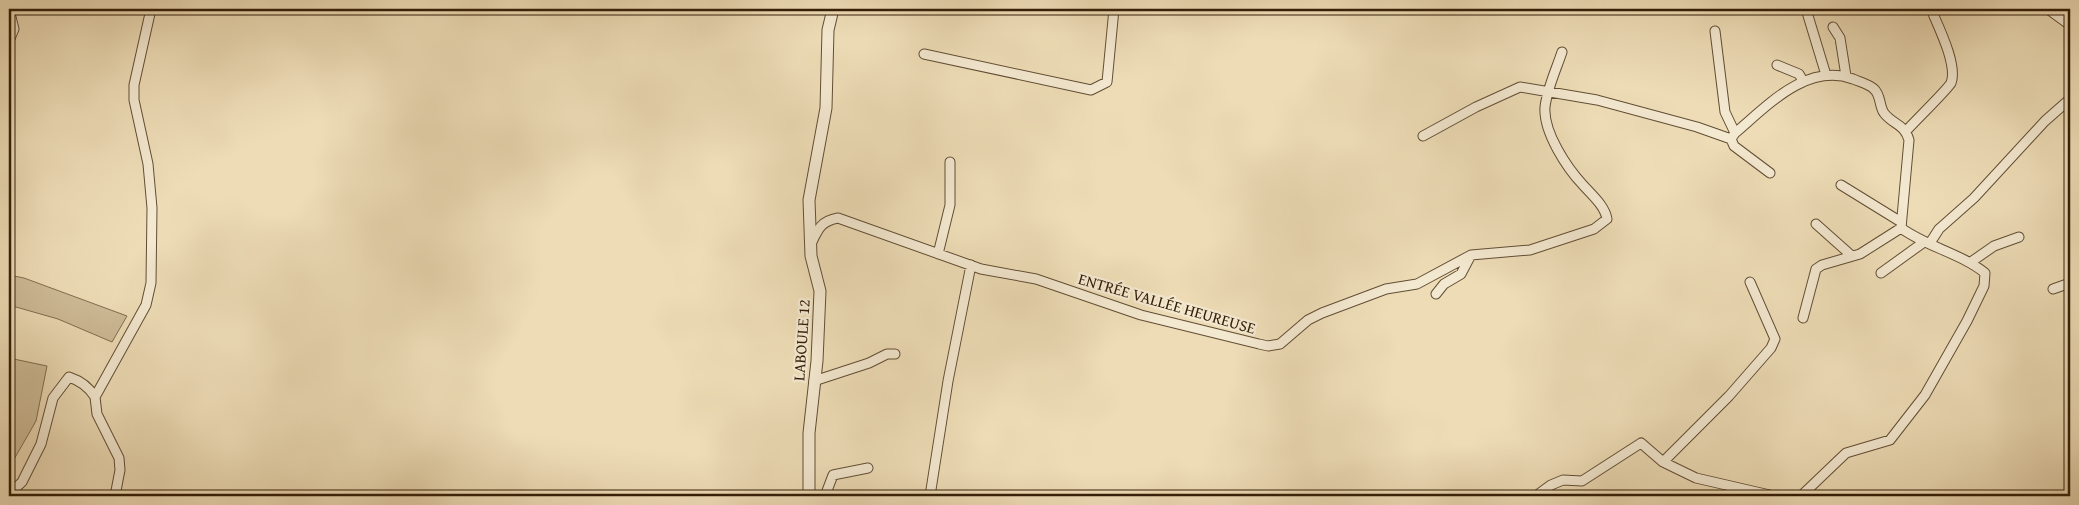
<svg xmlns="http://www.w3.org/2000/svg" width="2079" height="505" viewBox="0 0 2079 505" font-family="'Gentium Book Plus',serif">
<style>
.green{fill:#cebc98;stroke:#816d50}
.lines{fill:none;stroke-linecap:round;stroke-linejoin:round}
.minor-casing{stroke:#624e34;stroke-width:11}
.tertiary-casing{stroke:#624e34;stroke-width:13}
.minor{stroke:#f3e8d0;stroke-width:9}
.tertiary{stroke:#f3e8d0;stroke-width:11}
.labels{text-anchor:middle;stroke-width:4.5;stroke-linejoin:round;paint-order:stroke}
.street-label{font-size:16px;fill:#341e08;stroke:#f3e8d0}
</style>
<rect width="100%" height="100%" fill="#eddcb6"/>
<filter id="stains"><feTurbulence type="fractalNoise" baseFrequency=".004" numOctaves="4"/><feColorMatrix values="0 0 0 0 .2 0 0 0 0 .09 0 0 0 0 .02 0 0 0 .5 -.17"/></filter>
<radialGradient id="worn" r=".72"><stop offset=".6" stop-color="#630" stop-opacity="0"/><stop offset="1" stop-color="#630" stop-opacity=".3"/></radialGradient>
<path class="green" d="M9,275l15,3 103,38 -15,26 -54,-23 -49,-14z
M9,358l38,8 -11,55 -27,47z"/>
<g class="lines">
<defs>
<path id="minor" d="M9,9l5,20 -5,12
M1806,9l20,66
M2048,9l22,16
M1833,27l7,11 6,38
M1715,31l10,81 10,21
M924,54l167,36 16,-8 7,-73
M1777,65l22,9 4,7
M1906,131c8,-9 41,-41 45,-48 7,-18 -13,-57 -20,-74
M1423,136l53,-29 44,-20 77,13 100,27 34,12
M1770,173l-36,-27 -3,-7 4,-6c32,-27 72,-71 118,-54 7,3 16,5 21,10 7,6 5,17 10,24 9,12 20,10 25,27l-8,88
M1841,185l60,37
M1816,224l36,32
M1930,243l9,-14 35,-31 71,-77 25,-22
M811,244c7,-15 10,-23 27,-26l143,51 55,10 105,36 118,29 9,2 12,-2 28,-24 14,-7 64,-24 31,-5 54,-29 59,-5 64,-21 13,-10c-2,-13 -15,-24 -24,-34 -16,-17 -40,-53 -38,-78 2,-18 11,-37 17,-55
M938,254l12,-49v-43
M1971,262l23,-16 25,-9
M1881,273l43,-31
M2053,289l17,-6
M1436,294l8,-10 17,-10 10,-19
M814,381l55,-18 18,-9h8
M1663,462l66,-66 42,-48 4,-9 -25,-57
M9,494l13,-12 19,-38 12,-46 16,-21c12,4 20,10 26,20
M115,496l5,-26 -1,-12 -22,-44 -2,-17 51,-92 5,-22 1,-75 -4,-44 -14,-64v-15l17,-76
M825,496l8,-21 35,-7
M930,496l18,-115 23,-116
M1536,496l15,-11 12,-5 19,1 59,-38 22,19 33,16 78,18
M1801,496l45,-43 44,-13 35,-45 42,-74 17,-35 1,-13c-25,-20 -58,-26 -84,-45l-41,26 -38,11 -6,4 -13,49"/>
<path id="tertiary" d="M809,496v-63l8,-72 3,-70 -9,-35 -2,-56 17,-92 2,-78 5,-21"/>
</defs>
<use href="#minor" class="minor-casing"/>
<use href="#tertiary" class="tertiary-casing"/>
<use href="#minor" class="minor"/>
<use href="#tertiary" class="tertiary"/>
</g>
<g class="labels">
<g class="street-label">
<text transform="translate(1167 303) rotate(16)" y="6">ENTRÉE VALLÉE HEUREUSE</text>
<text transform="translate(801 340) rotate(-86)" y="6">LABOULE 12</text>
</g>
</g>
<rect width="2079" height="505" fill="none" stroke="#eddcb6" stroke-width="30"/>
<rect x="10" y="10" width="2059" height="485" fill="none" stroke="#341e08" stroke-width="2.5"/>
<rect x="15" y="15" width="2049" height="475" fill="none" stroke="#341e08"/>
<rect width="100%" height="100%" filter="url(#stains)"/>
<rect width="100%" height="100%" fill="url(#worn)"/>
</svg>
